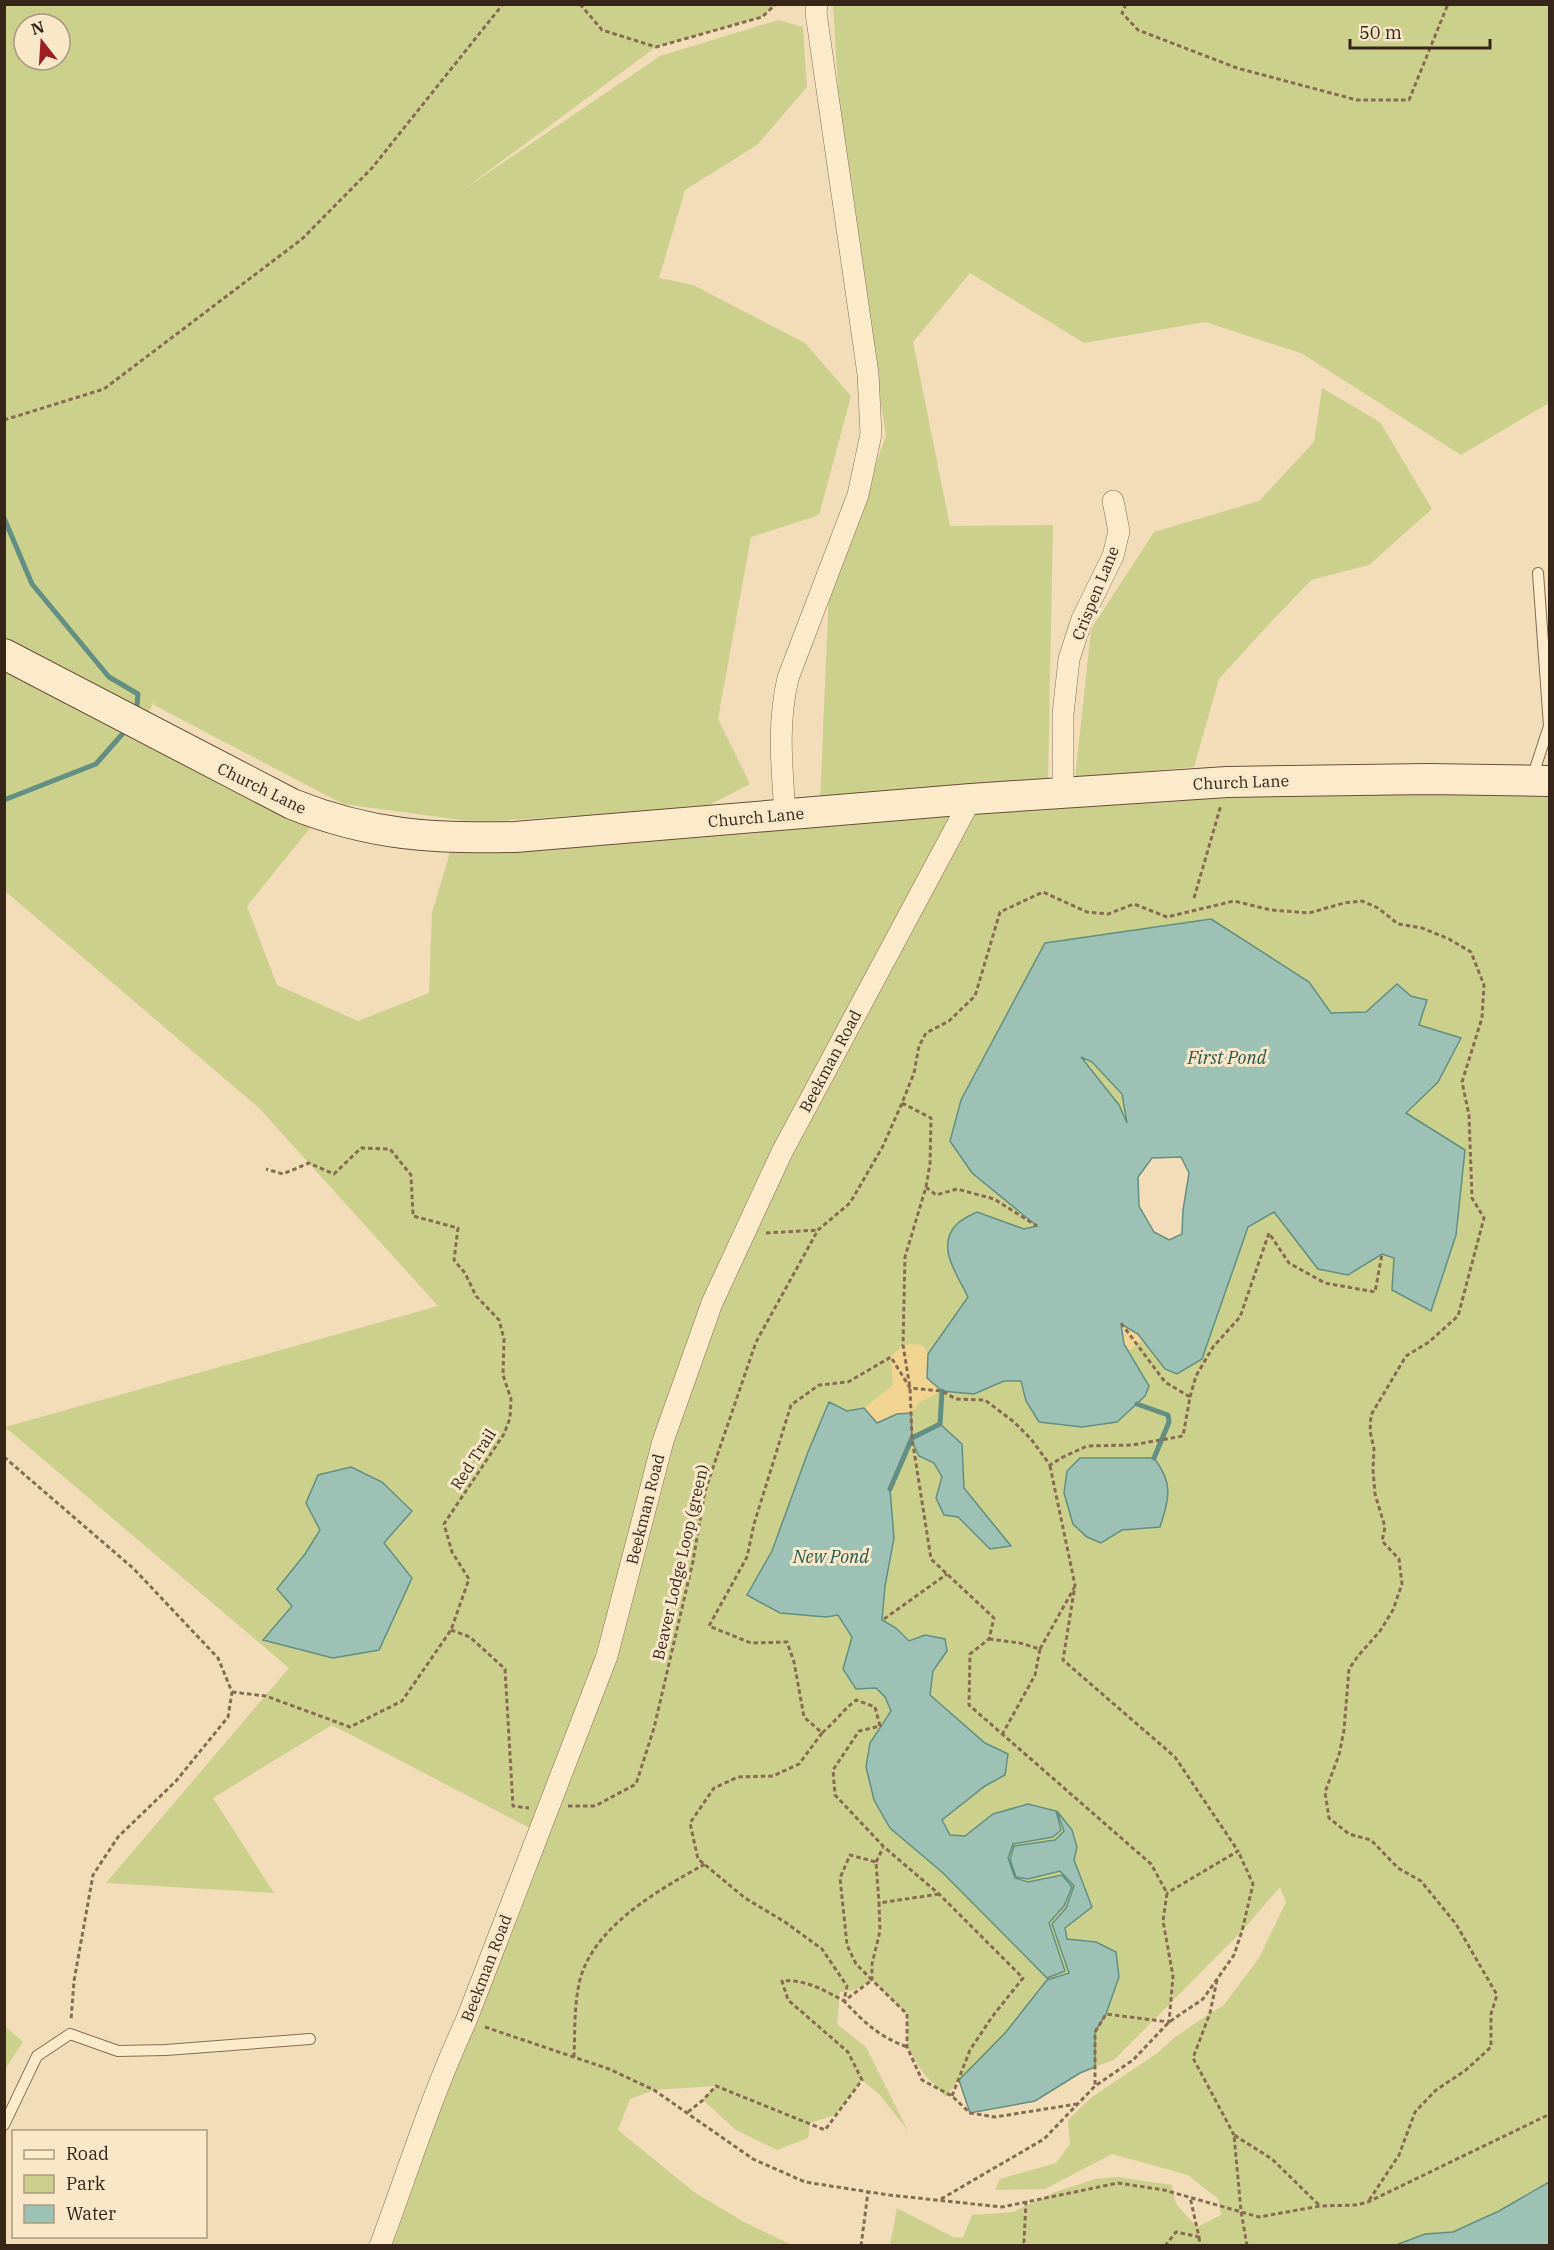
<svg xmlns="http://www.w3.org/2000/svg" width="1554" height="2250" viewBox="0 0 1554 2250" font-family="'IBM Plex Serif',serif">
<style>
.green{fill:#cbd08c;fill-rule:evenodd}
.sand{fill:#f1d392}
.water{fill:#9ec1b5;stroke:#658e82;stroke-width:1.5;fill-rule:evenodd}
.lines{fill:none;stroke-linecap:round;stroke-linejoin:round}
.stream{stroke:#658e82;stroke-width:5}
.lane-casing{stroke:#886c52;stroke-width:12}
.street-casing{stroke:#886c52;stroke-width:22}
.secondary-casing{stroke:#6a4d36;stroke-width:32}
.path{stroke:#886c52;stroke-width:3;stroke-dasharray:4.5 3;stroke-linecap:butt}
.lane{stroke:#fcebcb;stroke-width:10}
.street{stroke:#fcebcb;stroke-width:21}
.secondary{stroke:#fcebcb;stroke-width:30}
.labels{text-anchor:middle;stroke-width:6;stroke-linejoin:round;paint-order:stroke}
.street-label{font-size:16px;fill:#362519;stroke:#f8e8c8}
.water-label{font-size:18px;font-style:italic;fill:#265752;stroke:#f8e8c8}
</style>
<rect width="100%" height="100%" fill="#f1ddb8"/>
<path class="green" d="M4,5h772l-14,12 -106,30 -196,145 200,-136 118,-36 25,7 4,60 -50,58 -72,45 -26,88 34,7 112,58 46,53 -32,119 -68,22 -33,182 32,65 -47,24 -227,14 -133,-18 -189,-99 2,-6 -11,18 -140,-76zM24,24h36v36h-36z
M833,5h716v398l-88,52 -160,-102 -96,-31 -121,21 -114,-70 -57,69 37,184 103,-1 -5,256 -228,20 9,-210 57,-155 -45,-298z
M1322,388l58,34 52,87 -63,56 -58,15 -52,55 -40,44 -25,88 -119,11 16,-149 63,-97 105,-31 55,-59z
M4,665l311,157 -68,84 30,79 81,36 71,-28 3,-80 22,-74 517,-40 578,-18v1401l-50,29 -46,21 -28,2 -29,11h-506l7,-37 56,29 10,1 9,-23 41,-3 42,-20 40,-13 22,-2 55,8 4,19 21,23 24,-12 -3,-16 -30,-24 -76,-21 -67,35 -50,1 5,-11 56,-16 14,-19 -2,-24 24,-23 64,-43 18,-16 36,-25 13,-7 36,-48 27,-56 -6,-15 -38,44 -128,129 -34,12 -45,29 -65,12 -12,-33 -12,17 -22,-23 -17,-27v-33l-35,-34 -17,10 -15,2 -3,32 29,23 42,84 -28,-36 -18,-15 -27,35 -25,8 -2,15 -31,12 -41,-20 -33,-30 12,-14 -61,4 -24,9 -12,31 76,62 50,30 48,23h-412l159,-412 -207,-108 -119,73 61,95 -168,-10 183,-215 -284,-241 433,-121 -179,-198 -254,-217zM1045,943l411,292 -62,23 -12,-4 -34,21 -30,-6 -44,-57 -26,15 -46,132 -37,10 -27,-36 -14,11 25,42 -123,15 -5,-20h-17l-30,13 -46,-40 40,-57 -11,-73 21,-12 46,17 13,-3 -65,-53 -11,-73zM829,1402l48,21 20,-9 15,24 -22,51 4,49 -9,48 -3,34 14,8 13,13 16,-6 22,16 -14,20 -3,24 55,48 22,11 -2,21 -20,11 -43,34 8,15 15,1 28,-22 35,-10 28,7 -3,26 -40,7 -5,14 7,20 13,4 33,-7 3,31 -15,17 16,48 -175,-143 -11,-102 12,-15 -6,-14 -9,-9 -20,1 -4,-52 -14,-22 -90,-20 24,-44 36,-99zM962,1444l2,44 46,57 -20,4 -54,-51 6,-21 -8,-14zM658,1456l-50,200 -65,165zM1080,1458l29,2 51,67 -38,3 -21,13z
M1079,1055l13,7 30,32 6,30 -9,-19z
M5,2026l18,16 -18,27z"/>
<path class="sand" d="M1121,1323l17,10 5,6 -14,12 -5,-7z
M914,1344l10,2 4,8 -1,24 15,13 -22,11 -9,11 -14,1 -20,9 -6,-3 -7,-12 29,-23 -2,-28 12,-12z"/>
<path class="water" d="M1211,919l98,63 22,31 35,-1 31,-28 14,12 16,4 -8,25 42,13 -23,44 -32,31 59,37 -9,85 -25,76 -39,-21 2,-32 -12,-4 -34,21 -30,-6 -44,-57 -26,15 -46,132 -25,15 -12,-5 -27,-35 -17,-10 3,20 25,42 -4,10 -28,26 -35,5 -43,-5 -13,-21 -5,-20h-17l-30,13 -32,-3 -15,-13 1,-24 40,-57c-11,-23 -33,-51 -11,-73 5,-5 14,-9 20,-12l47,17 13,-3 -65,-53 -22,-32 11,-41 84,-157zM1081,1057l11,5 30,32 5,29 -8,-18zM1181,1157l8,16 -6,37 -1,24 -13,6 -15,-8 -15,-26 -1,-29 14,-19z
M829,1402l18,9 17,-3 13,15 20,-9 14,-1 1,25 28,-14 22,20 2,44 47,58 -21,3 -32,-32 -14,-2 -8,-17 6,-21 -8,-14 -15,-7 -8,-17 -21,50 4,49 -9,48 -3,34 14,8 13,13 16,-6 20,4 2,12 -14,20 -3,24 55,48 23,11 -3,21 -20,11 -43,34 8,15 15,1 28,-22 35,-10 28,7 5,19 -8,7 -40,7 -5,14 7,20 13,4 34,-7 10,12 -8,19 -15,17 16,48 -18,7 -104,-105 -53,-45 -16,-28 -8,-33 4,-24 21,-32 -6,-14 -9,-9 -20,1 -13,-20 9,-32 -14,-22 -12,2 -46,-4 -33,-18 25,-44 36,-99z
M1080,1458h74c20,26 15,40 6,69l-38,3 -21,13 -14,-6 -14,-13 -9,-31 3,-22z
M351,1467l31,15 30,29 -28,32 28,35 -33,72 -46,8 -70,-18 29,-34 -15,-17 28,-35 15,-24 -14,-27 12,-28z
M1057,1811l15,19 5,17 -3,13 18,47 -27,21 2,11 29,3 20,10 3,25 -13,37 -11,18v35l-15,6 -45,28 -65,12 -11,-33 47,-48 41,-52 22,-7 -17,-49 14,-16 8,-22 -14,-15 -32,8 -12,-2 -6,-18 4,-13 41,-6 9,-9z
M1549,2182v63h-153l29,-11 28,-2 46,-21z"/>
<g class="lines">
<path class="stream" d="M4,518l28,66 77,93 29,17 -1,12
M4,800l92,-36 29,-33
M1137,1404l31,11 1,7 -15,36
M890,1489l22,-51 28,-14 2,-33"/>
<defs>
<path id="lane" d="M1532,778l17,-52 -11,-153
M4,2125l33,-69 33,-22 48,17 48,-1 144,-11"/>
<path id="street" d="M1063,792v-78l6,-55 13,-40 31,-63 6,-25 -6,-30
M785,814c-3,-47 -8,-89 3,-136l70,-183 13,-61 -3,-60 -52,-361 1,-9
M380,2246c28,-75 52,-152 86,-225l141,-365 56,-215 49,-138 70,-151 189,-353"/>
<path id="secondary" d="M4,654l288,150c77,31 141,35 223,33l456,-38 256,-17 201,-3 122,2"/>
</defs>
<use href="#lane" class="lane-casing"/>
<use href="#street" class="street-casing"/>
<use href="#secondary" class="secondary-casing"/>
<path class="path" d="M580,4l22,26 54,17 106,-30 14,-13
M1126,4l-4,9 16,17 99,38 120,32h52l39,-96
M4,420l100,-31 198,-150 70,-71 131,-164
M1194,898l27,-93
M902,1103l29,15 -1,46 -4,23 -21,70 -2,88 7,43 2,50 19,121 63,59 -5,21 -19,15 -1,51 182,159 16,29 -4,28 10,55 -4,46 -63,-8 -11,18v54
M926,1187l10,8 21,-6 37,10 43,27
M766,1233l52,-3
M1190,1397l6,-21 17,-29 27,-30 29,-84 20,30 36,20 50,9 7,-38
M4,1457l130,112 84,89 14,34 -4,25 -52,64 -58,56 -25,38 -19,106 -3,39
M1050,1466l25,119 -12,75 112,97 63,94 -71,42
M884,1619l63,-45
M451,1630l19,7 35,32 8,137 16,2
M989,1639l31,4 20,6 -5,26 -32,58
M1040,1649l34,-61
M232,1692l34,4 84,31 52,-26 49,-71 18,-51 -17,-27 -8,-28 60,-90 6,-16 1,-19 -8,-24 1,-36 -5,-19 -23,-24 -11,-23 -11,-13 4,-32 -45,-12 -2,-41 -21,-26 -29,-1 -27,26 -25,-11 -26,11 -17,-5
M822,1733l-23,31 -26,12 -35,1 -24,11 -24,35 8,36 47,39 40,24 37,27 25,37 -3,15c21,22 34,35 63,46
M568,1806h27l41,-22 18,-56 39,-167 12,-70 51,-149 62,-112 32,-27 33,-57 19,-43 12,-30 5,-27 7,-13 23,-12 26,-25 25,-84 43,-20 44,20 21,2 26,-10 33,13 67,-16 37,9 38,3 35,-10 18,-2 16,7 20,16 24,4 27,11 22,13 13,33 -2,33 -20,64 7,33 3,83 12,20 -26,98 -29,26 -23,14 -35,59 -1,16 4,18 -1,21 2,24 10,33 -3,14 17,18 3,25 -9,26 -13,21 -22,25 -9,13 -5,61 -5,25 -14,37 4,26 20,16 22,6 27,28 23,13 35,43 41,71 -6,19v33l-25,23 -30,20 -21,22 -16,43 -31,47
M876,1862l7,-14
M939,1894l-60,9 1,28 -8,33v16l35,34v33l15,33 30,16 18,17 25,4 82,-13
M1217,1980l-7,33 -17,45 41,77
M485,2027l124,42 45,21 99,69 52,23 84,13 113,12 116,-24 46,7 95,27 61,-11 36,-1 12,-3 182,-88
M574,2057c1,-24 0,-49 5,-73 12,-57 80,-94 126,-120
M952,2096l18,-46 22,-33 31,-39 -84,-84 -55,-47 -49,-52 -2,-25 26,-39 21,-5 -5,-19 -19,-7c-13,10 -21,22 -34,33l-18,-16 -10,-55 -7,-20 -36,1 -42,-17 38,-69 7,-33 37,-119 28,-20 29,-3 43,-25 19,31 32,3 14,8 29,1 29,22 17,17 19,26 13,-8 24,-11 45,-1 51,-9 7,-39 -25,-15 -44,-59
M688,2112l15,-12 13,-14 109,44 37,-50 -14,-28 -60,-52 -6,-19c23,-2 42,9 62,20l28,-21 -16,-16 -9,-19 -7,-67 10,-23 26,7 3,41
M941,2199l103,-60 51,-53 38,-26 36,-38 34,-23 31,-44 8,-24 11,-47 -15,-33
M1026,2201l-2,41 4,4
M1199,2237l1,9
M861,2246l7,-54
M1165,2246l11,-14 23,5 -9,-40
M1247,2246l-6,-35 -7,-76 38,24 48,47"/>
<use href="#lane" class="lane"/>
<use href="#street" class="street"/>
<use href="#secondary" class="secondary"/>
</g>
<g class="labels">
<g class="street-label">
<text transform="translate(1095 593) rotate(-68)" y="6">Crispen Lane</text>
<text transform="translate(1241 782) rotate(-2)" y="6">Church Lane</text>
<text transform="translate(262 788) rotate(26)" y="6">Church Lane</text>
<text transform="translate(756 817) rotate(-5)" y="6">Church Lane</text>
<text transform="translate(830 1061) rotate(-62)" y="6">Beekman Road</text>
<text transform="translate(473 1459) rotate(-57)" y="6">Red Trail</text>
<text transform="translate(645 1509) rotate(-76)" y="6">Beekman Road</text>
<text transform="translate(680 1562) rotate(-77)" y="6">Beaver Lodge Loop (green)</text>
<text transform="translate(486 1968) rotate(-69)" y="6">Beekman Road</text>
</g>
<g class="water-label">
<text x="1227" y="1064">First Pond</text>
<text x="831" y="1563">New Pond</text>
</g>
</g>
<rect width="1554" height="2250" fill="none" stroke="#362519" stroke-width="12"/>
<rect x="12" y="2130" width="195" height="108" fill="#f8e8c8" stroke="#aa9a82" stroke-width="1.5"/>
<rect x="24" y="2150" width="30" height="9" fill="#fcebcb" stroke="#aa9a82" stroke-width="1.5"/>
<text x="66" y="2160" font-size="18" fill="#362519">Road</text>
<rect x="24" y="2175" width="30" height="18" fill="#cbd08c" stroke="#aa9a82" stroke-width="1.5"/>
<text x="66" y="2190" font-size="18" fill="#362519">Park</text>
<rect x="24" y="2205" width="30" height="18" fill="#9ec1b5" stroke="#aa9a82" stroke-width="1.5"/>
<text x="66" y="2220" font-size="18" fill="#362519">Water</text>
<g transform="translate(42 42) rotate(343)"><circle r="28" fill="#f8e8c8" stroke="#aa9a82" stroke-width="1.5"/>
<path d="M0-4.5L10 22L0 15L-10 22Z" fill="#9c1d24"/>
<text y="-9" font-size="16" font-weight="bold" text-anchor="middle" fill="#362519">N</text>
</g>
<path d="M1350 39v9h140v-9" fill="none" stroke="#362519" stroke-width="3"/>
<text x="1359" y="39" font-size="18" fill="#362519" stroke="#f8e8c8" stroke-width="4.5" paint-order="stroke">50 m</text>
</svg>
